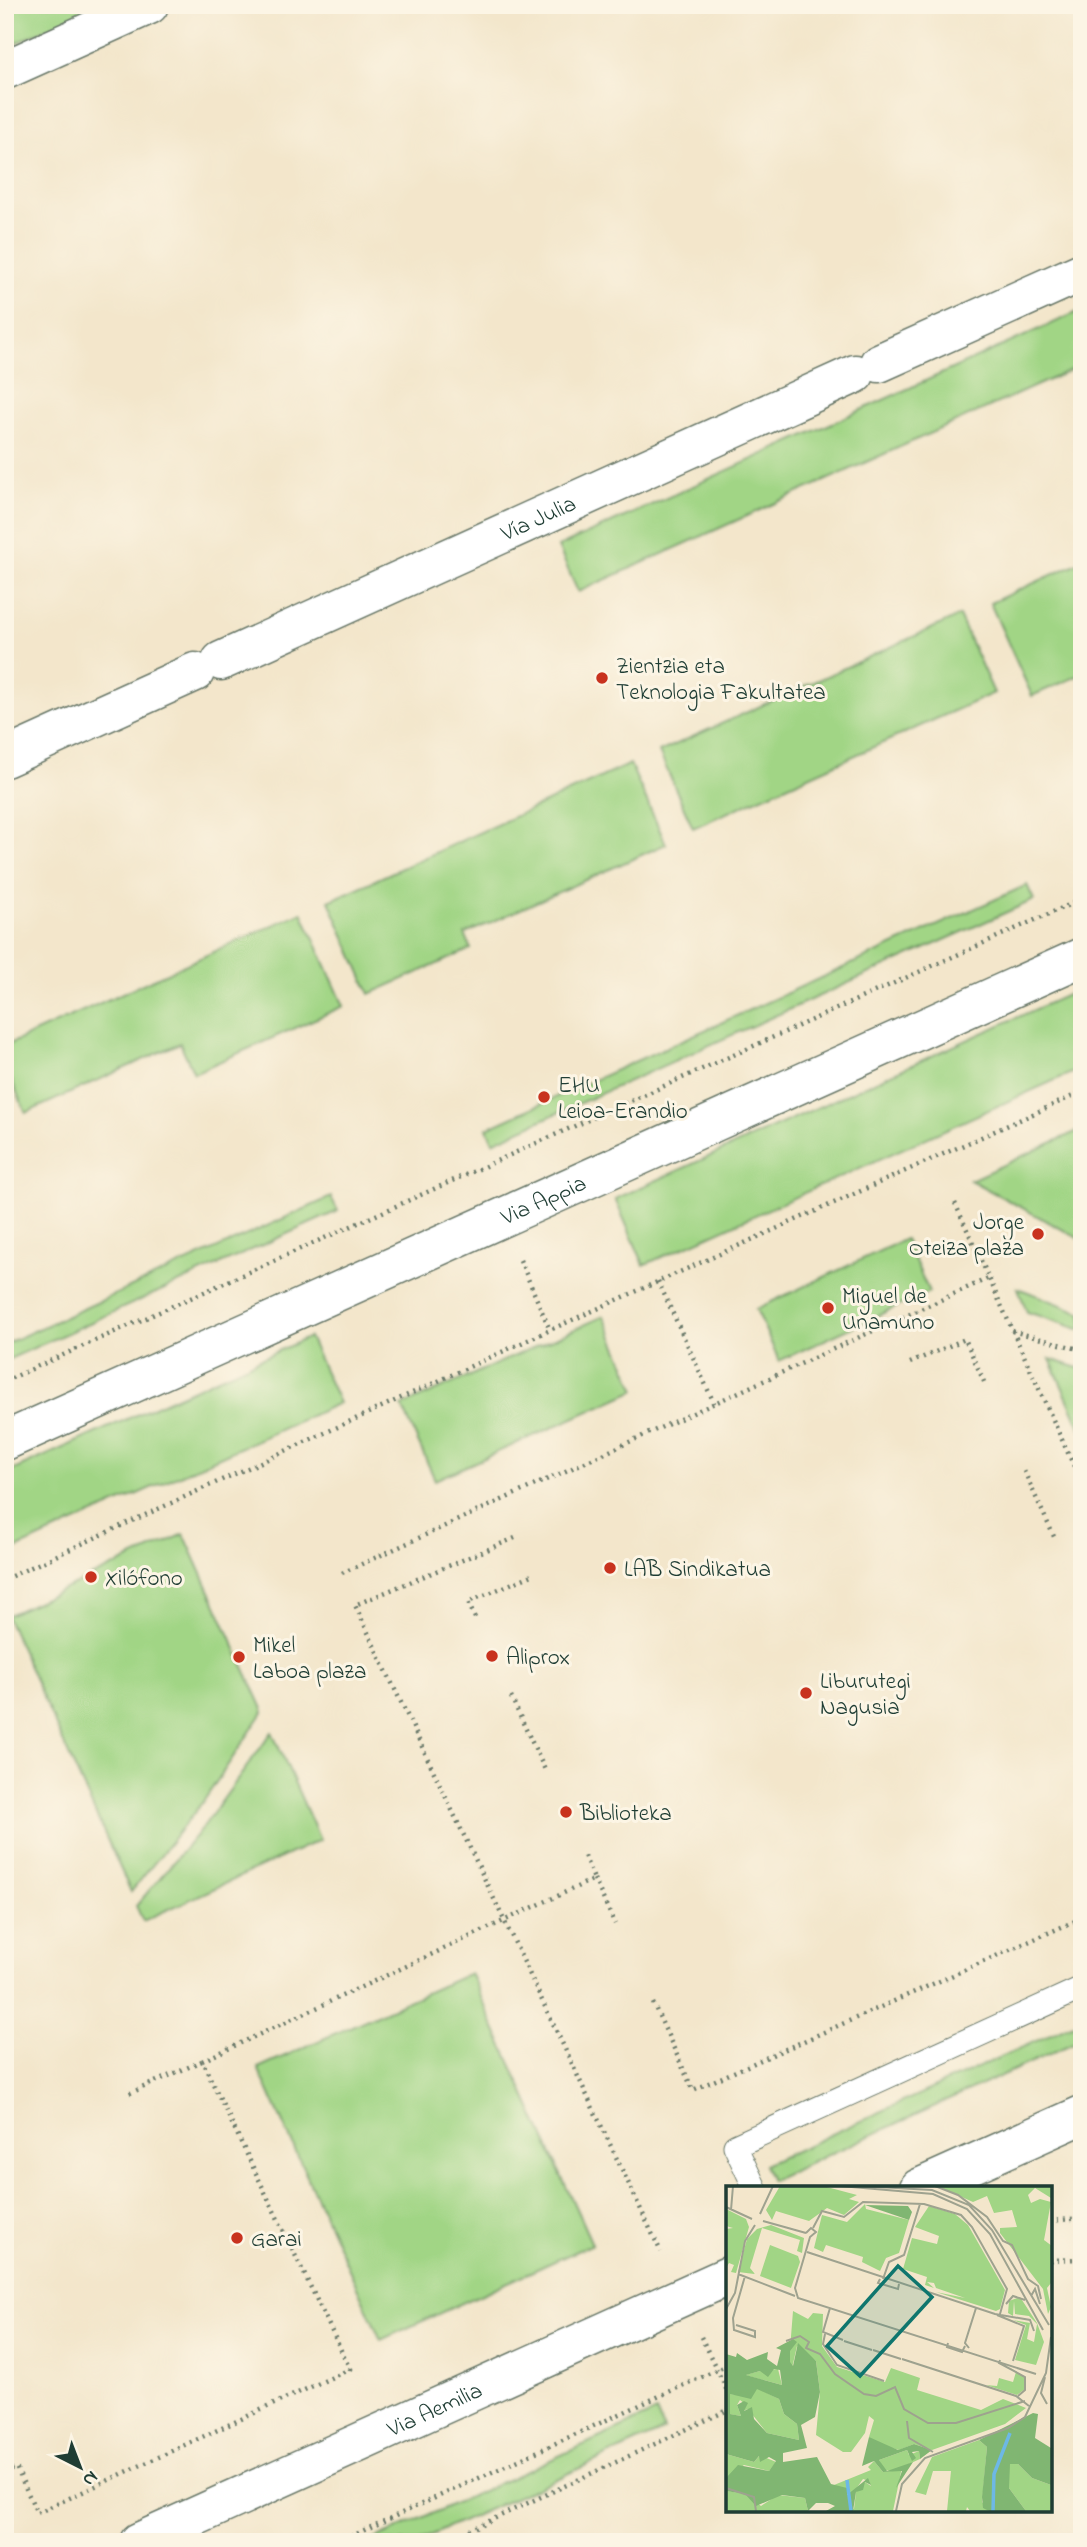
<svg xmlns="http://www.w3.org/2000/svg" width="1087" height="2547" viewBox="0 0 1087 2547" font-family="'Indie Flower',sans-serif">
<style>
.green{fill:#a1d585;stroke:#60895c;stroke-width:2}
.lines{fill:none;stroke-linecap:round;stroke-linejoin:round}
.service-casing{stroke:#697869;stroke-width:25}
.minor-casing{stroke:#697869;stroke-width:41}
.path{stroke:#697869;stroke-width:4.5;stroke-dasharray:2 5;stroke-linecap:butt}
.service{stroke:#fff;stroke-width:23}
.minor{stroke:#fff;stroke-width:38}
.path-bridge{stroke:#697869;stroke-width:4.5;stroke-dasharray:2 5;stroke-linecap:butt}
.poi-dot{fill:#c8321e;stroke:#fcf5e5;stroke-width:2.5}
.labels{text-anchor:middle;stroke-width:6;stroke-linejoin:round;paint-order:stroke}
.street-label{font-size:23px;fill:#1f3d34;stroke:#fcf5e5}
.poi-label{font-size:23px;fill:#1f3d34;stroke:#fcf5e5;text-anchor:start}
.inset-river{fill:none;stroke:#6db8e6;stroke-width:3.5}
.inset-road{fill:none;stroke:#9ea28f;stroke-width:2}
.view{fill:#0f766e;fill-opacity:0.15;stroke:#0f766e;stroke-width:3.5}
.inset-edge{fill:none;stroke:#1f3d34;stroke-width:3.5}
</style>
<rect width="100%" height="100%" fill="#fcf5e5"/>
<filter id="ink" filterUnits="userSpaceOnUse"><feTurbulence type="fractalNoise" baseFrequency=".0143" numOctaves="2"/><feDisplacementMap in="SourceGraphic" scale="14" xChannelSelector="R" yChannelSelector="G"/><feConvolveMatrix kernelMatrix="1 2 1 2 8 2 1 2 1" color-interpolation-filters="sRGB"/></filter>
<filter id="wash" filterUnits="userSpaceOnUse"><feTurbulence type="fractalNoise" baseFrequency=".00686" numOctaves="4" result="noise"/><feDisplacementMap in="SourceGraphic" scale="28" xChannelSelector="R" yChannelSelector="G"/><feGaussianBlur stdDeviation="1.57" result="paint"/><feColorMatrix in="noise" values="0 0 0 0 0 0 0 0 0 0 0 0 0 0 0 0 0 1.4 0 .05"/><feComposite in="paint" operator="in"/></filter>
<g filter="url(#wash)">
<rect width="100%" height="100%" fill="#f3e6cb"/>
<path class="green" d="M5,5h95l-95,43z
M1082,310v55l-504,227 -20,-45z
M1082,561v113l-50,22 -42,-93z
M959,616l35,77 -301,135 -34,-76z
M630,764l36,80 -201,90 6,15 -101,45 -41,-93z
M1027,885l7,15 -541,242 -6,-14z
M302,912l42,94 -150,67 -14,-30 -154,70 -21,-47v-20z
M1069,994l13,30v44l-438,197 -29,-66z
M1082,1129v111l-112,-60z
M331,1197l7,14 -333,150v-17z
M905,1239l24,53 -150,69 -23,-52z
M1018,1288l64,25v17l-55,-18z
M604,1316l32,74 -201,90 -33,-74z
M309,1337l30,66 -334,151v-80z
M1050,1359l32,10v62z
M184,1534l80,177 -59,88 -74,93 -125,-276z
M272,1732l48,108 -177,81 -7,-15 67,-79z
M470,1973l122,271 -211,96 -123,-272z
M1082,2020v19l-311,142 -7,-16z
M656,2412l8,18 -247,112h-48z"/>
</g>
<g filter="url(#ink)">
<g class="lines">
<defs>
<path id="service" d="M755,2188l-20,-42 347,-158"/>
<g id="minor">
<path d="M5,70l144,-65"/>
<path d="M879,363l203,-91"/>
<path id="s1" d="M221,661l634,-287"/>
<path d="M5,758l190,-86"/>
<path id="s2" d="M5,1441l1077,-484"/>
<path d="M919,2188l163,-73"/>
<path id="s3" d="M139,2542l589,-266"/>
</g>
</defs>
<use href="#service" class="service-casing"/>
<use href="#minor" class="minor-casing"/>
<path class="path" d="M955,1203l127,281
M520,1260l30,70
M658,1281l56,122
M1012,1331l70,19
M910,1363l55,-24 20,45
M5,1381l1077,-482
M1024,1471l32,70
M515,1538l-160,67 306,647
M342,1573l647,-295
M5,1579l545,-249 532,-238
M475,1618l-7,-16 64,-27
M511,1697l34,73
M594,1879l21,45
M653,2003l40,87 389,-172
M1050,2221l32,-3
M1050,2260l32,-1
M701,2337l27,56
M5,2472l11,-5 21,46 313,-144 -148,-308 -76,34
M338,2542l390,-177
M444,2542l284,-132"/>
<use href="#service" class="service"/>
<use href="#minor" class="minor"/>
<path class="path-bridge" d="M202,2061l392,-182 -11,-26"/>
</g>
</g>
<g class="poi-dot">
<circle cx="602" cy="678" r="7"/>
<circle cx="544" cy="1097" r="7"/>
<circle cx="1038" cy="1234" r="7"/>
<circle cx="828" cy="1308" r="7"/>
<circle cx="610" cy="1568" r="7"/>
<circle cx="91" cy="1577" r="7"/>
<circle cx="492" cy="1656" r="7"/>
<circle cx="239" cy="1657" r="7"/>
<circle cx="806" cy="1693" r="7"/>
<circle cx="566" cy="1812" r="7"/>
<circle cx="237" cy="2238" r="7"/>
</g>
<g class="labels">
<g class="street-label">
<text dy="8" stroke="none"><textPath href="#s1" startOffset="348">Vía Julia</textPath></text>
<text dy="8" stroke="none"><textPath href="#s2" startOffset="590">Via Appia</textPath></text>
<text dy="8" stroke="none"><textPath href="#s3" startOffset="324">Via Aemilia</textPath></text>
</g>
<g class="poi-label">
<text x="616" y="673">Zientzia eta<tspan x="616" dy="26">Teknologia Fakultatea</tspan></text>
<text x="558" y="1092">EHU<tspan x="558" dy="26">Leioa-Erandio</tspan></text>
<text x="1024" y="1229" text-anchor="end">Jorge<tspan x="1024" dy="26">Oteiza plaza</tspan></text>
<text x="842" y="1303">Miguel de<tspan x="842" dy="26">Unamuno</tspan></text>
<text x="624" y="1576">LAB Sindikatua</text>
<text x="105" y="1585">Xilófono</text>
<text x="253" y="1652">Mikel<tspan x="253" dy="26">Laboa plaza</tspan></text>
<text x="506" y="1664">Aliprox</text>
<text x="820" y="1688">Liburutegi<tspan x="820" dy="26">Nagusia</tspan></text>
<text x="580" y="1820">Biblioteka</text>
<text x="251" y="2246">Garai</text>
</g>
</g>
<g transform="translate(726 2186)">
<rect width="326" height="326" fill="#f3e6cb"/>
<path d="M54,0h43l34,9 -8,4 10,3 -15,13 -17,-7 -18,13 -33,-10 -4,9 -6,-10zM211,0h114v12l-16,-10 -7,7 3,8 9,-4 11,3 -7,38 8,6 -1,37 -4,5 4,19 -3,7 -5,-25 -43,-56v-5l17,-1 -5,-17 -18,3 -7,-17 -14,6zM139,18l1,5 43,11 -10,33 -13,5 -6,13 -18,-9 1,-5 -37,-12 -3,7 -9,-4 8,-33 25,7zM203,20l26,8 13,11 37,65 -5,19 -4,2 -60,-19 29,6 -29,-10 -2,-5 -7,-1 7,6 -9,-3 2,-8 -24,-8 9,-31 25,6 2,-8 -24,-9zM0,23l20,10 3,8 -13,46 -5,-1 3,-7 -5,-2 -3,5v-39l7,-1 -7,-2zM45,39l33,13 -2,15 -5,-2 3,-11 -38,-12 -12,40 5,6 -17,-2 9,-33 10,-10zM44,59l28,11 2,6 -9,26 -31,-12zM294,111l17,26 7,19 -8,23 -21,-5 11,-35 -13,-5 17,3 -3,16 7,3 3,-18 -8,-8 -14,-2 -1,-13 -1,15 -5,-3 1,-12zM67,125l15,8 5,-6 10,1 -1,32 15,21 48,15 6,-14 29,10 -3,12 64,20 22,-11 23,9 -21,16 -73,26 -18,-6 -15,6 -22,-6 -8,-7 5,-17 -5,-4 -4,17 -14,19h-8l-27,-17 4,-43 -4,-31 -19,-15 -5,22 -3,-6zM283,181l16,10v12l-8,6 -31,-10 11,1 2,-8 14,4 3,-10zM52,183l4,16 -37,-10 15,-4zM31,202l22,11 5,15 13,10 2,16 -32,-7 -19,-24 -5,2 3,-6 -6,-5 -3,5 4,11 -12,-2 1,-20 19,2zM253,254l8,7 -5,55 7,9h-19l-3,-4 -1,4h-19l4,-40h-18l-7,24 -11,-3 17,-35zM181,264l2,5 10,-4 1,8 -18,8 -9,44h-40l-3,-4 4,2 2,-17 9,-10 6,4 -2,-5 -6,-2 -12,17 -17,-11 37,-15 -3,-3 6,-6 9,11 9,-1 -8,-1 -5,-10zM0,268l28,8 6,-7 16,7 -7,9 -25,-6 -18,13zM284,278h8l14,14 19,7v26h-25l-17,-23 -3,-12zM1,305l18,3 16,12 17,-11 27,3 3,13h-82z" fill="#a1d585"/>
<path d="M139,19l43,1 4,6 -3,8zM67,153l4,3 -7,9v11l3,4 5,-23 18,18 4,31 -5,25 -14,8 6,23 -24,5v9l34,-5 14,27 16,4v7l21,-17 3,7 -6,-3 -2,8 -7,2 -3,19h-27l9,-5 -7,-3h-12l-8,8 -3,-13 -23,-3 -26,11 -11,-12 -19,-3v-13l12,-13 31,6 7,-10 -7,-4 -9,5 -1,-6 -5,6 -28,-8v-100l10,3 1,-4 10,7 21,-8 -1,7 10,7 4,-16 -5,-2zM48,183l6,1 2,15 -36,-10 14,-4 8,6zM31,203l22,10 5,15 13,10 2,16 -32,-7 -13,-14 -2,-12 -8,4 4,-8 -4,-2 -7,4 4,11 -11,-2v-20l21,5zM307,227l5,1 -3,24 16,10v37l-19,-7 -14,-14h-8l-1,24 17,23h-37l-6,-3 -1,-11 5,-50 -8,-7zM143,251l29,13 16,-6 18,6 -12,9 -1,-8 -7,1 4,6 -4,3 -5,-11 -28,10 8,11 26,-9 -17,26 6,-17 -19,1 -9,-11 -12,5z" fill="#80b672" fill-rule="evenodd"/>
<path class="inset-river" d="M121,294l4,31M267,325l1,-37 16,-41"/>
<path class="inset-road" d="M114,0l93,8 34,15 23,25 53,96M133,0l73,4 37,15 23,25 57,95M209,0l23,9 29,22 16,24 9,4 16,34 10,7 3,13M0,21l26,12M5,24l2,-24M34,28l13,-28M37,35l43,12M87,42l9,-17 22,6 19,-15 61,2 37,11 11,12 35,62 -7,25M80,47l5,-5 5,4 -6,5 -15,51 3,10 238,76M81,66l188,62 35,6 4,11M12,88l57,22M154,93l-2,4 20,6 1,-5M157,93l6,-17 15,-7 16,-51M305,110l4,-7 5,15M280,118l7,-8 12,4M104,122l-7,24 20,8M0,123l9,-16 10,-52 10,-16M271,129l27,11 -11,35M10,139l19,6v6l-21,-7 -1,-12 12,-42M99,148l-2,10 14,21 47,16M60,155l14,-5 9,6 -3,6 14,6 15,20 29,20 12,2 19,-9 9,22 24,14h28l69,-22M118,155l28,9M222,157l-1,4 15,5 3,-6M243,162l-4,-5 11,-35M147,164l28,9M176,173l114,37 13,10M274,174l-1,3 26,14v13l-7,6M319,191l-4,16 6,11M181,235l2,17 24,14M0,302l28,9 2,14M170,325l6,-27 23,-26 83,-30 17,-11 21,-44 5,-36"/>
<path class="view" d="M172,80l34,31 -72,79 -33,-30z"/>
<rect width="326" height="326" class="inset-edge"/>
</g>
<rect width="1087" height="2547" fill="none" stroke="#fcf5e5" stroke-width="28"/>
<g transform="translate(80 2467) rotate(138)" stroke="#fcf5e5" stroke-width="5" paint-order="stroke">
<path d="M0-5L12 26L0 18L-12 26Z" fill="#1f3d34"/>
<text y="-10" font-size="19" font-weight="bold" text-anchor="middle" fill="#1f3d34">N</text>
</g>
</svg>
